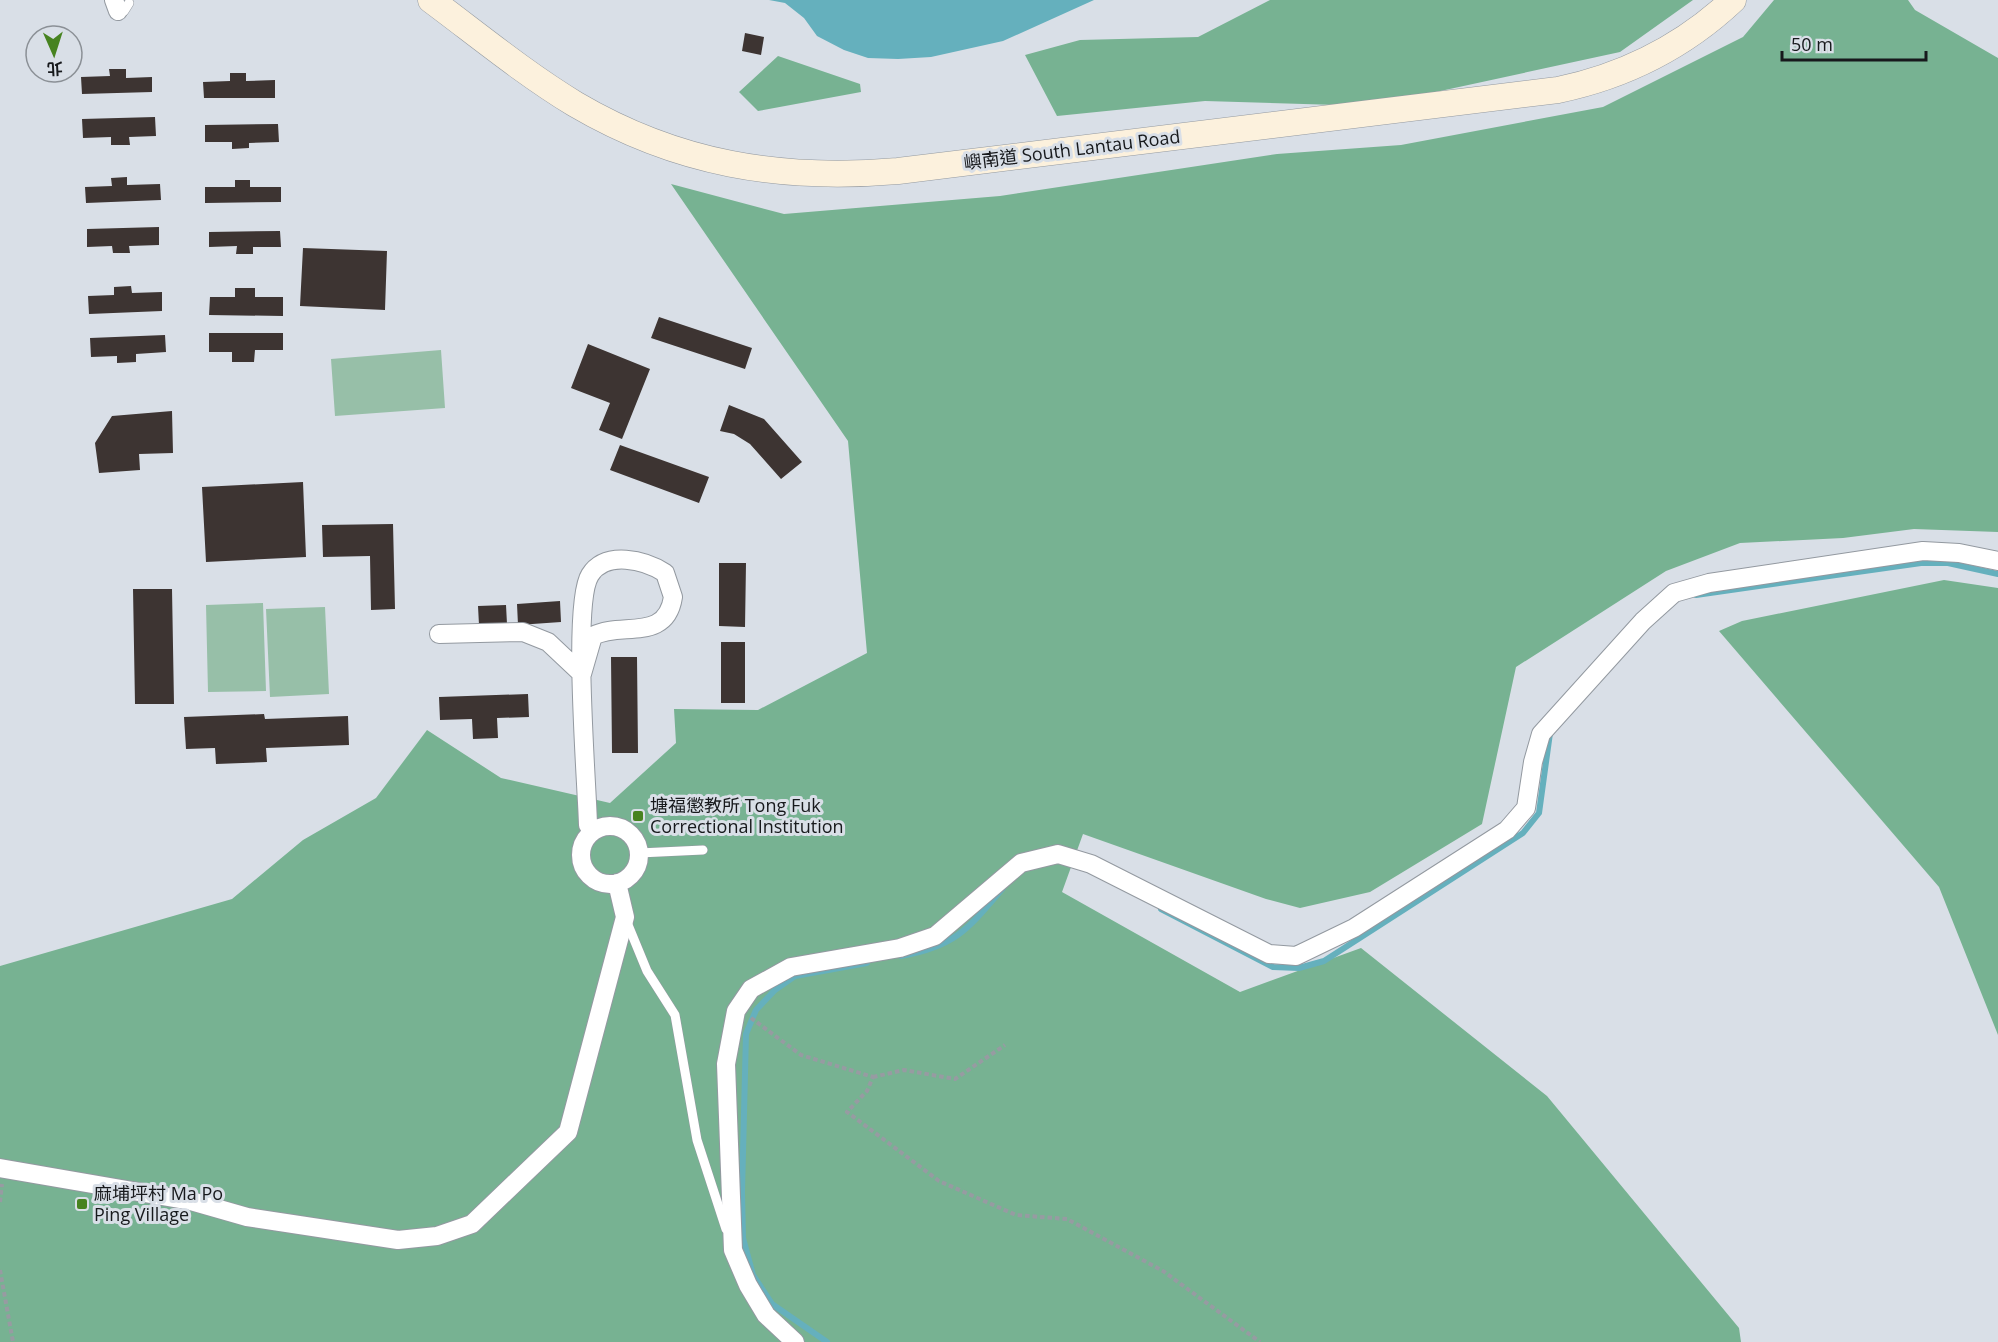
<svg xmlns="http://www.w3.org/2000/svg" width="1998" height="1342" viewBox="0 0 1998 1342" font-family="'Open Sans','Noto Sans TC',sans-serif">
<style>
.green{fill:#97bfa8}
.forest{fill:#77b292}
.water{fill:#65b0bd}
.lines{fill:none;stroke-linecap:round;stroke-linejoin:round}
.stream{stroke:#65b0bd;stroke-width:6}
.building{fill:#3d3432}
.service-casing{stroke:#9399a0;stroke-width:10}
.minor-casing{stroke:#9399a0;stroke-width:20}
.secondary-casing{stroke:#9399a0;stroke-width:27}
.path{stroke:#979ba2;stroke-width:4;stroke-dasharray:4.5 3;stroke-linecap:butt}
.service{stroke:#fff;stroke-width:9}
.minor{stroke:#fff;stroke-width:18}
.secondary{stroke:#fcf1dd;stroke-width:26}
.poi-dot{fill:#478320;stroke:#d9dfe7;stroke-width:2}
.labels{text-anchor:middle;stroke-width:6;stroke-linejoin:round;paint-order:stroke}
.street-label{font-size:18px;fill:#17191c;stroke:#d9dfe7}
.poi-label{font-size:18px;fill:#17191c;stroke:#d9dfe7;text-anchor:start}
</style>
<rect width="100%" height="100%" fill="#d9dfe7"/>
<path class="green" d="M441,350l4,58 -110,8 -4,-57z
M263,603l3,88 -58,1 -2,-87z
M325,607l4,87 -59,3 -4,-88z"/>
<path class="forest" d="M1270,0h423l-73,52 -249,54 -166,-5 -148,15 -32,-61 55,-15 118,-3z
M1774,0h134l7,10 83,48v474l-84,-3 -71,9 -103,5 -74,28 -150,96 -34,157 -112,68 -70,16 -34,-9 -183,-65 -21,58 178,100 121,-44 186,148 192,232 2,14h-1741v-376l232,-67 71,-59 73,-42 51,-68 74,48 109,25 66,-60 -2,-34 84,1 109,-57 -19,-212 -177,-257 113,30 216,-18 277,-42 124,-9 202,-38 140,-70z
M778,56l82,28 1,8 -103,19 -19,-19z
M1944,580l54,8v447l-59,-148 -220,-256 23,-10z"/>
<path class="water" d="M769,0h325l-91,41 -72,16 -33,2 -30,-1 -24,-8 -27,-14 -13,-18 -19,-15z"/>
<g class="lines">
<path class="stream" d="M1696,595l225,-32h27l50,11
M1161,909l112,58 26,1 25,-7 199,-128 16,-20 11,-80
M901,956c55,-10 67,-27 102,-68
M827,1342l-55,-38 -19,-29 -10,-37 -1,-46 4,-158 10,-24 19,-20 20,-14 72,-13"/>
</g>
<path class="building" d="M745,33l19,4 -3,18 -19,-4z
M109,69h17v9l26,-1v15l-70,2 -1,-17 29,-1z
M230,73h16v8l29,-1v18h-71l-1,-16 27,-1z
M155,117l1,19 -27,1 1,8h-19v-8l-28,1 -1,-19z
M278,124l1,18 -30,1v5l-17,1v-7h-27v-17z
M127,177v8l33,-1 1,16 -75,3 -1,-16 27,-1 -1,-8z
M235,180h15v7h31v15l-76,1v-16h30z
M159,227v18l-30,1 1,7h-17l-1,-7 -25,1v-18z
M280,231l1,16h-28v7h-17l1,-8 -28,1v-15z
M303,248l84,3 -2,59 -85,-4z
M131,286l1,7 30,-1v19l-73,3 -1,-18 26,-1v-8z
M235,288h20v9h28v19l-74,-1 1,-18h25z
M659,317l93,31 -7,21 -94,-31z
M209,333h74v17h-28l-1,12h-22v-10h-23z
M165,335l1,17 -30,2v8l-19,1v-7l-26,1 -1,-19z
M588,344l62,25 -28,70 -23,-9 11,-27 -39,-15z
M729,405l35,14 38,43 -21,17 -31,-35 -16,-10 -14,-3z
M172,411l1,42 -34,1 1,16 -41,3 -4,-30 17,-27z
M620,445l89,32 -10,26 -89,-33z
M303,482l3,75 -100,5 -4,-75z
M393,524l2,85 -24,1 -1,-54 -47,1 -1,-32z
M719,563h27l-1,64 -26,-1z
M133,589h39l2,115h-39z
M560,601l1,21 -43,3 -1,-21z
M506,605l1,19 -28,1 -1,-19z
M721,642h24v61h-24z
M611,657h26l1,96h-26z
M528,694l1,23 -32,1 1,20 -25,1 -1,-20 -32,1 -1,-23z
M264,714l1,5 83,-3 1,29 -83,3 1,14 -51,2 -1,-16 -29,1 -2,-32z"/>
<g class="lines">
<defs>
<path id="service" d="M117,10l7,1 5,-8
M639,853l64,-3
M626,920l21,51 28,44 22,125 29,89"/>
<path id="minor" d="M114,0l4,11
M439,634l84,-2 25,10 34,32
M582,674l11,-38c28,-15 73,7 80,-39l-8,-24c-20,-13 -59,-23 -75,2 -18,28 -3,208 -2,250l5,6
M581 855a29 29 0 1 1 58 0a29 29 0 1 1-58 0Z
M0,1168l191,33 56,16 151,23 39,-4 35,-12 96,-92 57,-215 -8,-34
M795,1342l-29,-27 -18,-30 -15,-35 -7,-186 10,-53 15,-22 40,-22 109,-19 35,-12 86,-73 37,-9 33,10 178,90 27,2 58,-28 153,-98 19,-22 7,-46 8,-28 102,-113 31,-28 35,-10 214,-32 36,2 39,8"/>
<path id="secondary" d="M431,0c47,35 93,73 144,104 102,60 205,77 323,67l660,-81c67,-14 125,-43 175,-90"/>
</defs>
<use href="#service" class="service-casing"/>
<use href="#minor" class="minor-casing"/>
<use href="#secondary" class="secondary-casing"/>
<path class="path" d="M751,1018l50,37 72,22 -6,14 -20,21 92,69 77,34 51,4 96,52 97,71
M873,1077l31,-7 51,9 50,-34
M0,1202l2,-18
M0,1270l13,72"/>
<use href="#service" class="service"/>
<use href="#minor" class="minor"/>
<use href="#secondary" class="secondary"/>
</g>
<g class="poi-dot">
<rect x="632" y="810" width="12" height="12" rx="3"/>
<rect x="76" y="1198" width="12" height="12" rx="3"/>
</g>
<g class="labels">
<g class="street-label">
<text transform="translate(1072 150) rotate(-7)" y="6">嶼南道 South Lantau Road</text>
</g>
<g class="poi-label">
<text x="650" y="812">塘福懲教所 Tong Fuk<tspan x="650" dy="21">Correctional Institution</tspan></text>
<text x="94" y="1200">麻埔坪村 Ma Po<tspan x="94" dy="21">Ping Village</tspan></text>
</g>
</g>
<g transform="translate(54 54) rotate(177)"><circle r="28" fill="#d9dfe7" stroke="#8b9096" stroke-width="1.5"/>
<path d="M0-4.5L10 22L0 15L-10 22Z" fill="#478320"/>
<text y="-9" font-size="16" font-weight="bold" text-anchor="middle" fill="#17191c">北</text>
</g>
<path d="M1782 51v9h144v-9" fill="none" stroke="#17191c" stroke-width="3"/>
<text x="1791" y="51" font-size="18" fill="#17191c" stroke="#d9dfe7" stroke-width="4.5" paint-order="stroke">50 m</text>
</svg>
